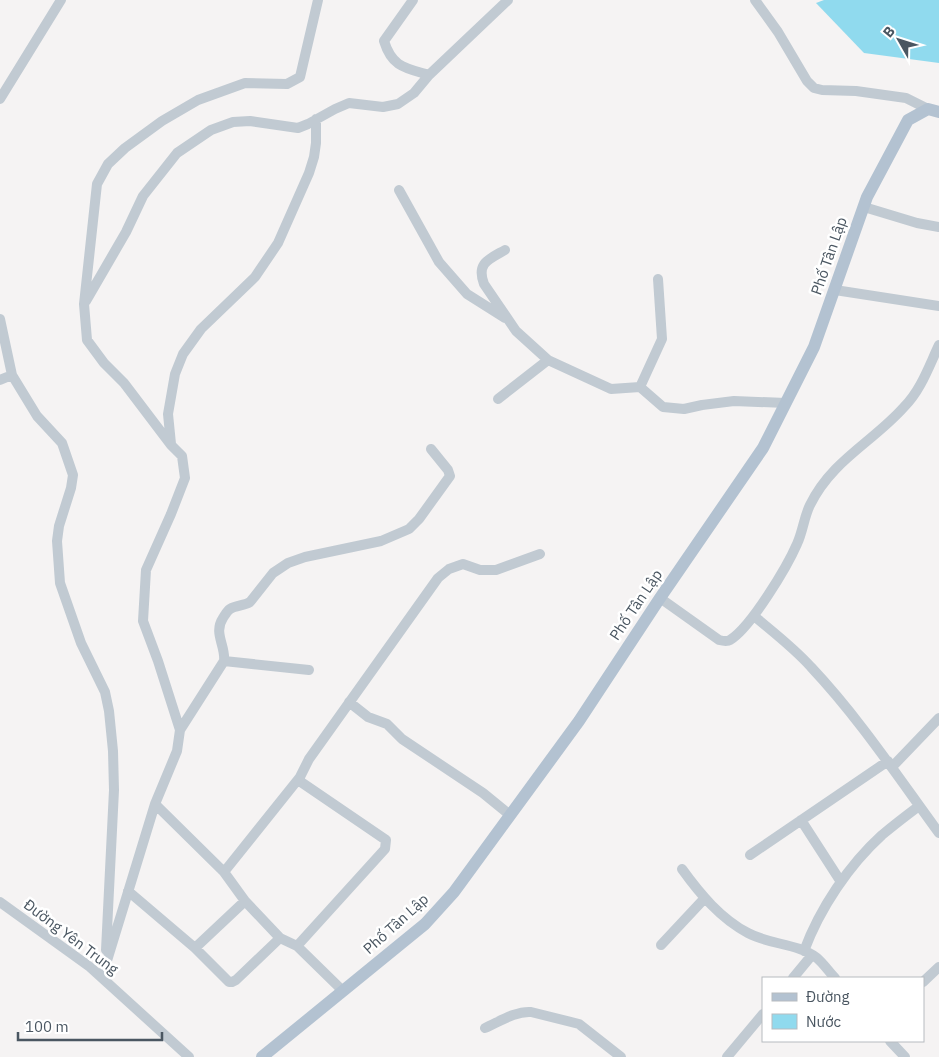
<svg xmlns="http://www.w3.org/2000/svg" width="939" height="1057" viewBox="0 0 939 1057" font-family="'IBM Plex Sans',sans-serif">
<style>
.water{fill:#90daee}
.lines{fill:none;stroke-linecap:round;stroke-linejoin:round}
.minor{stroke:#c1cad2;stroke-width:10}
.major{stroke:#b3c2d1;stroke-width:12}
.labels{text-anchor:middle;stroke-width:5;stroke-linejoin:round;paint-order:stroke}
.street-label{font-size:15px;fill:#4a5661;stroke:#fff}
</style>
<rect width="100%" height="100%" fill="#f5f3f3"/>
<path class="water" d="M824,0h115v63l-75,-10 -48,-50z"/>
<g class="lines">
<path class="minor" d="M413,0l-29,41c8,26 21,27 45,34
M755,0l23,32 29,49 7,7 8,2 34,1 50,7 22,11
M0,99l61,-99
M399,190l40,72 28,32 38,24
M864,207l53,16 22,4
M505,250c-16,9 -29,13 -21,34l32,47 32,29 63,29 29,-2 23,20 21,2 18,-4 32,-4 52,2
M835,290l104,16
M86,301l40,-69 17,-36 34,-43 34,-23 22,-8 17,-1 48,7 10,-4 27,-15 14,-6 34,4 15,-3 16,-11 15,-18 79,-75
M0,319l12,56 25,41 25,27 11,32 -2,13 -12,38 -2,15 3,42 21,60 24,49 4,19 4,40 1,39 -8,160
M0,380l12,-5
M640,387l22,-48 -4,-60
M498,399l50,-39
M171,444l-3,-30 7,-40 8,-20 18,-25 54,-52 23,-34 31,-70 5,-16 2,-14v-24
M660,598l59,42c4,1 8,2 11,0 21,-13 57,-73 67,-96 6,-13 7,-27 13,-39 22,-45 63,-63 94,-98 17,-17 25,-41 35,-62
M754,616c19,16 40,32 57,51 48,51 87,110 128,166
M224,661l85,9
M349,702l19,15 19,7 15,15 81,54 27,22
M180,730l44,-69c2,-15 -11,-28 -1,-43 2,-3 4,-7 7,-9 6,-4 14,-3 20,-7l23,-29 15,-10 17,-6 76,-16 28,-12 10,-10 31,-43 -2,-6 -17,-21
M892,767l47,-49
M155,804l69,68 21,29 35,37 17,8 46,45
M801,820l40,62
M750,855l138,-94
M682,869c18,25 39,50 66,64 22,12 49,10 69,25 7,6 12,14 18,20
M224,872l76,-95 9,-18 129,-181 11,-9 14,-5 17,6h16l44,-16
M128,891l67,57 34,34h3l4,-2 44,-42
M0,902l90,65 99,90
M661,945l43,-46
M297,946l88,-97 1,-9 -88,-60
M195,948l50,-47
M804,951c16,-43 45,-86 78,-116 12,-10 25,-20 37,-29
M102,977l53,-173 22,-53 3,-21 -22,-69 -15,-40 3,-51 25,-56 14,-36 -3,-22 -11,-11 -47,-62 -20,-20 -17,-23 -3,-36 13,-120 11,-20 17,-16 37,-27 36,-21 47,-17 42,1 13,-7 18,-77
M793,978l19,-23
M923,982l16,-15
M485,1028c14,-6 30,-17 46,-16l48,12 42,33
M890,1041l15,16
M727,1057l36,-43"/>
<path class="major" d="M262,1057l163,-133 29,-32 125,-171 81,-123 103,-150 51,-101 53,-150 41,-77 20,-11 11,3"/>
</g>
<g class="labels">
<g class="street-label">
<text transform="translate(829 256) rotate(-71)" y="5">Phố Tân Lập</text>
<text transform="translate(636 605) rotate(-56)" y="5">Phố Tân Lập</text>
<text transform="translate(396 924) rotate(-42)" y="5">Phố Tân Lập</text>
<text transform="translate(71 937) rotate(37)" y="5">Đường Yên Trung</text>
</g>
</g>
<rect x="762" y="977" width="162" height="65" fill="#ffffff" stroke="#b7bbc0"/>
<rect x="772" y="993" width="25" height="8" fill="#b3c2d1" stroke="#b7bbc0"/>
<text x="806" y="1002" font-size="15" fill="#4a5661">Đường</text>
<rect x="772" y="1014" width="25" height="15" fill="#90daee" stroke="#b7bbc0"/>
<text x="806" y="1027" font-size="15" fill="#4a5661">Nước</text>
<g transform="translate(899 40) rotate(309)" stroke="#ffffff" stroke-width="4" paint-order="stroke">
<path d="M0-4L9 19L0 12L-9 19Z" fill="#4a5661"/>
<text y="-8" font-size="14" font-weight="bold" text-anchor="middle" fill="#4a5661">B</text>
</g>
<path d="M18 1032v8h144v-8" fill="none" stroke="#4a5661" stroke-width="2.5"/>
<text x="25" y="1032" font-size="15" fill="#4a5661" stroke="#ffffff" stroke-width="4" paint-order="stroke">100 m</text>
</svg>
